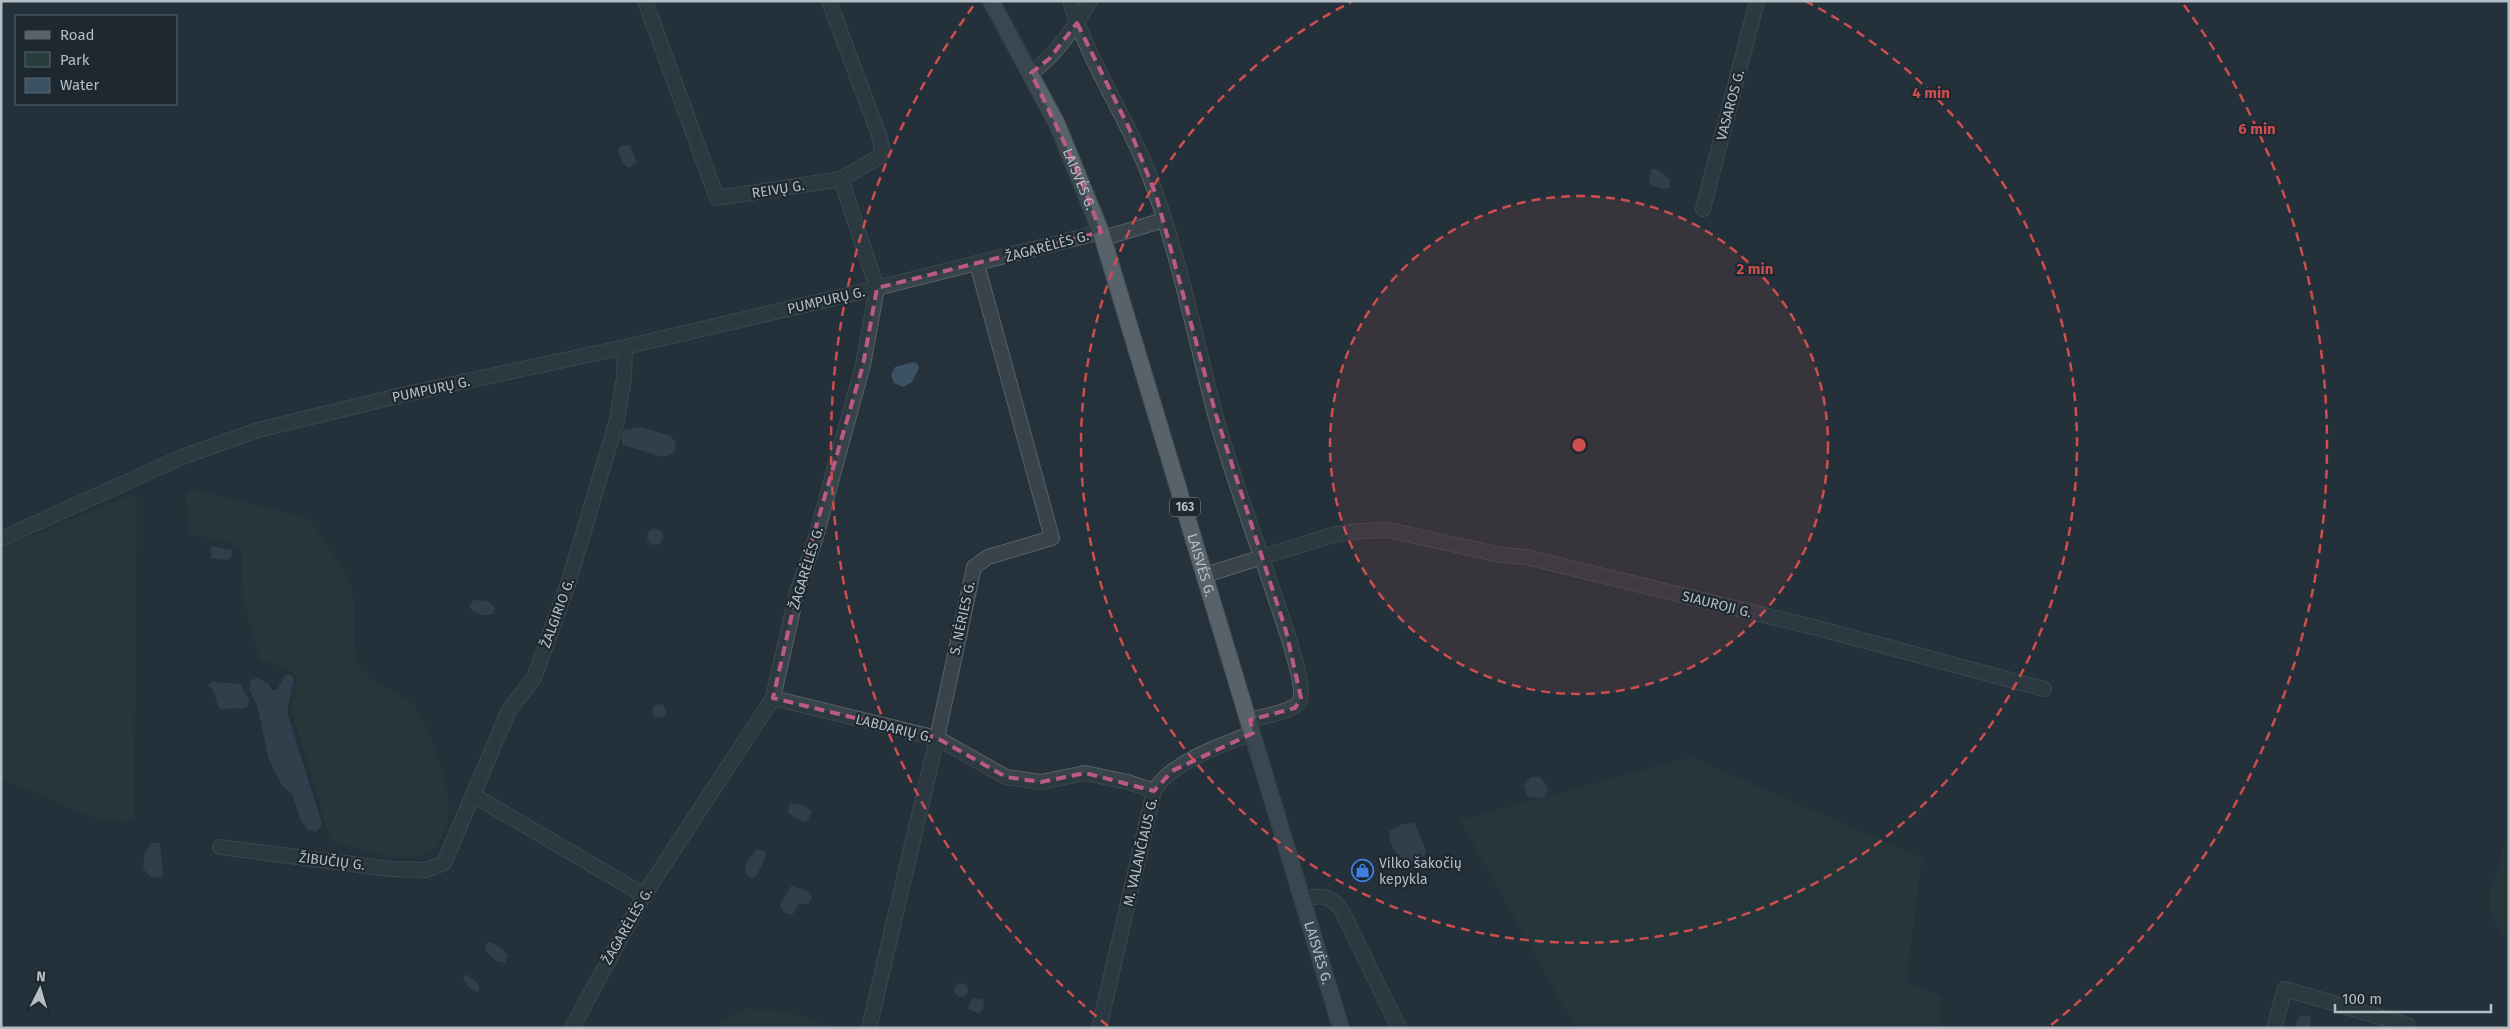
<svg xmlns="http://www.w3.org/2000/svg" width="2510" height="1029" viewBox="0 0 2510 1029" font-family="'Fira Sans',sans-serif">
<style>
.green{fill:#283e3c}
.water{fill:#3c5163}
.lines{fill:none;stroke-linecap:round;stroke-linejoin:round}
.minor-casing{stroke:#576169;stroke-width:16}
.major-casing{stroke:#424c54;stroke-width:18}
.minor{stroke:#38434b;stroke-width:14}
.major{stroke:#57626b;stroke-width:16}
.marked{fill:none;stroke:#bc5a86;stroke-width:4;stroke-dasharray:10 6;stroke-linejoin:round}
.ring{fill:none;stroke:#ce4e50;stroke-width:2.5;stroke-dasharray:9 6}
.labels{text-anchor:middle;stroke-width:4.5;stroke-linejoin:round;paint-order:stroke}
.shield{fill:#1e2830;stroke:#879199;stroke-width:1}
.shield-label{font-size:12px;font-weight:bold;fill:#b4bec6}
.street-label{font-size:14px;fill:#b4bec6;stroke:#1e2830}
.poi-label{font-size:14px;fill:#b4bec6;stroke:#1e2830;text-anchor:start}
.centre{fill:#ce4e50;stroke:#1e2830;stroke-width:2.5}
.ring-label{font-size:15px;text-anchor:middle;font-weight:bold;fill:#ce4e50;stroke:#1e2830;stroke-width:4.5;stroke-linejoin:round;paint-order:stroke}
</style>
<rect width="100%" height="100%" fill="#25313b"/>
<path class="green" d="M192,489l116,29c8,10 42,59 44,70 5,25 -3,52 6,76 7,18 46,28 59,46 10,13 14,29 19,45 4,13 11,27 12,40 3,21 -3,53 -26,61 -20,7 -67,-9 -89,-14l-4,-7 -37,-123v-17l5,-17c-14,-14 -23,-11 -38,-20l-12,-46 -6,-13 1,-49 -15,-9 -38,-7 -3,-41z
M129,496h8l-3,321 -8,5 -35,-5 -90,-39v-229z
M1691,757l231,101 -16,124 35,15 -1,31h-364l-116,-208z
M2509,829v108l-8,-2 -10,-21 -2,-19z
M744,1009c30,0 61,5 88,19h-116l6,-7z"/>
<path class="water" d="M622,145l8,1 7,17 -8,5 -6,-4 -5,-15z
M1652,169h5l13,10v9l-4,1 -14,-3 -3,-5z
M913,362l4,1 2,5 -7,14 -9,5 -9,-4 -3,-8 4,-8z
M640,427l31,9 5,7 -2,11 -11,3 -40,-12 -2,-8 3,-7z
M647 537a8 8 0 1 1 16 0a8 8 0 1 1-16 0Z
M211,546l21,4v6l-5,4 -16,-2z
M474,600l12,1 9,6 -2,7c-8,3 -21,0 -24,-9z
M285,675h6l3,4 -7,33 34,108v6l-5,6 -8,-2 -7,-9 -8,-25 -12,-12 -12,-24 -12,-55 -8,-16 2,-9 7,-2 12,7 2,5h5z
M213,682l27,2 9,16 -1,6 -3,2 -26,1 -6,-19 -5,-5z
M652 711a7 7 0 1 1 14 0a7 7 0 1 1-14 0Z
M1531,777h8c6,5 10,10 8,18l-9,3 -11,-2 -3,-12z
M791,803l11,2 10,6 -4,9 -5,2 -15,-9 1,-7z
M1415,823l11,28 -1,5 -15,8c-13,-3 -21,-21 -21,-33l14,-7z
M152,843h7l1,3 3,27 -2,5 -11,-1 -7,-9 2,-17z
M756,849l8,2 2,4 -9,20 -6,3 -6,-5 1,-9z
M791,886l14,4 7,7 -3,7h-10l-7,11 -8,-2 -4,-8z
M491,942l10,6 7,7 -3,8 -9,-2 -11,-11 2,-7z
M466,974l13,11 -1,8 -11,-7 -4,-8z
M954 990a7 7 0 1 1 14 0a7 7 0 1 1-14 0Z
M972,998l12,2 -1,9 -3,5 -12,-5z
M2302,1015l7,1 2,3 -1,9h-15l2,-8z"/>
<g class="lines">
<defs>
<path id="minor" d="M645,1l72,197 124,-19 38,-22 3,-9 -2,-10 -51,-137
M1070,1c18,60 55,113 78,171 30,78 46,161 67,242 16,58 37,115 56,171 6,20 36,98 29,115 -4,11 -39,17 -50,20
M1031,73c25,-18 43,-45 59,-72
M1703,209l54,-208
M1104,238l60,-18
M1,539l181,-82 76,-27 144,-35 223,-48 252,-59 -36,-109
M1205,575l131,-41 24,-3 28,-1 113,25 25,2 295,72 223,60
M773,698l164,40 69,39 35,5 44,-9 43,9 26,9
M473,795l171,100
M220,847l170,22 36,1 18,-7 65,-153 25,-32 34,-94 49,-164 7,-43 1,-30
M1303,900c17,-6 27,-5 38,9l58,119
M572,1028l72,-133 129,-197 24,-106 18,-52 48,-175 14,-77 224,-56
M869,1028l68,-290 37,-171 14,-10 64,-19 -75,-274
M1099,1028l55,-237c15,-28 70,-47 99,-58
M2274,1028l11,-39 122,36v3"/>
<g id="major">
<path id="s1" d="M991,1l66,123 44,108 240,796"/>
</g>
</defs>
<use href="#minor" class="minor-casing"/>
<use href="#major" class="major-casing"/>
<use href="#minor" class="minor"/>
<use href="#major" class="major"/>
</g>
<path d="M0 0H2510V1029H0ZM1077,23l52,105 27,67 60,220 70,216 15,67 -6,10 -45,12 3,13 -81,38 -18,20 -69,-18 -44,9 -35,-5 -69,-39 -164,-40 24,-106 66,-227 14,-77 224,-56 -26,-67 -44,-92 18,-14z" fill="#25313b" fill-opacity=".55" fill-rule="evenodd"/>
<path class="marked" d="M1077,23l52,105 27,67 60,220 70,216 15,67 -6,10 -45,12 3,13 -81,38 -18,20 -69,-18 -44,9 -35,-5 -69,-39 -164,-40 24,-106 66,-227 14,-77 224,-56 -26,-67 -44,-92 18,-14z"/>
<circle cx="1579" cy="445" r="249" fill="#ce4e50" fill-opacity=".12"/>
<g class="ring">
<circle cx="1579" cy="445" r="249"/>
<path d="M1805 1A498 498 0 1 1 1353 1"/>
<path d="M1108 1026A748 748 0 0 1 974 5M2184 5A748 748 0 0 1 2050 1026"/>
</g>
<defs>
<symbol id="shop-ring" viewBox="-11 -11 22 22"><circle r="9.5" fill="#1e2830" stroke="#3f7fe0" stroke-width="1.5"/><path d="M-5-2.5h2.3a2.7 3.5 0 0 1 5.4 0H5L5.5 6h-11ZM-1.5-2.5h3a1.5 2.3 0 0 0-3 0Z" fill="#3f7fe0"/></symbol>
</defs>
<g fill-rule="evenodd">
<use href="#shop-ring" x="1350" y="858" width="25" height="25"/>
</g>
<g class="labels">
<rect class="shield" x="1170" y="497.5" width="30" height="19" rx="4"/>
<g class="shield-label">
<text x="1185" y="511">163</text>
</g>
<g class="street-label">
<text transform="translate(1730 105) rotate(-75)" y="5">VASAROS G.</text>
<text dy="5" stroke="none"><textPath href="#s1" startOffset="199">LAISVĖS G.</textPath></text>
<text transform="translate(778 189) rotate(-9)" y="5">REIVŲ G.</text>
<text transform="translate(1047 246) rotate(-15)" y="5">ŽAGARĖLĖS G.</text>
<text transform="translate(826 300) rotate(-13)" y="5">PUMPURŲ G.</text>
<text transform="translate(431 389) rotate(-12)" y="5">PUMPURŲ G.</text>
<text dy="5" stroke="none"><textPath href="#s1" startOffset="604">LAISVĖS G.</textPath></text>
<text transform="translate(806 568) rotate(-73)" y="5">ŽAGARĖLĖS G.</text>
<text transform="translate(1717 604) rotate(14)" y="5">SIAUROJI G.</text>
<text transform="translate(557 613) rotate(-70)" y="5">ŽALGIRIO G.</text>
<text transform="translate(962 618) rotate(-78)" y="5">S. NĖRIES G.</text>
<text transform="translate(894 728) rotate(14)" y="5">LABDARIŲ G.</text>
<text transform="translate(1140 852) rotate(-77)" y="5">M. VALANČIAUS G.</text>
<text transform="translate(332 861) rotate(7)" y="5">ŽIBUČIŲ G.</text>
<text transform="translate(627 926) rotate(-60)" y="5">ŽAGARĖLĖS G.</text>
<text dy="5" stroke="none"><textPath href="#s1" startOffset="1009">LAISVĖS G.</textPath></text>
</g>
<g class="poi-label">
<text x="1379" y="868">Vilko šakočių<tspan x="1379" dy="16">kepykla</tspan></text>
</g>
</g>
<circle cx="1579" cy="445" r="8" class="centre"/>
<g class="ring-label">
<text x="1931" y="98">4 min</text>
<text x="2257" y="134">6 min</text>
<text x="1755" y="274">2 min</text>
</g>
<rect width="2510" height="1029" fill="none" stroke="#b4bec6" stroke-width="5"/>
<rect x="15" y="15" width="162" height="90" fill="#1e2830" stroke="#5a646c"/>
<rect x="25" y="31" width="25" height="8" fill="#57626b" stroke="#5a646c"/>
<text x="60" y="40" font-size="15" fill="#b4bec6">Road</text>
<rect x="25" y="52" width="25" height="15" fill="#283e3c" stroke="#5a646c"/>
<text x="60" y="65" font-size="15" fill="#b4bec6">Park</text>
<rect x="25" y="78" width="25" height="15" fill="#3c5163" stroke="#5a646c"/>
<text x="60" y="90" font-size="15" fill="#b4bec6">Water</text>
<g transform="translate(40 989) rotate(5)" stroke="#1e2830" stroke-width="4" paint-order="stroke">
<path d="M0-4L9 19L0 12L-9 19Z" fill="#b4bec6"/>
<text y="-8" font-size="14" font-weight="bold" text-anchor="middle" fill="#b4bec6">N</text>
</g>
<path d="M2335 1004v8h156v-8" fill="none" stroke="#b4bec6" stroke-width="2.5"/>
<text x="2342" y="1004" font-size="15" fill="#b4bec6" stroke="#1e2830" stroke-width="4" paint-order="stroke">100 m</text>
</svg>
